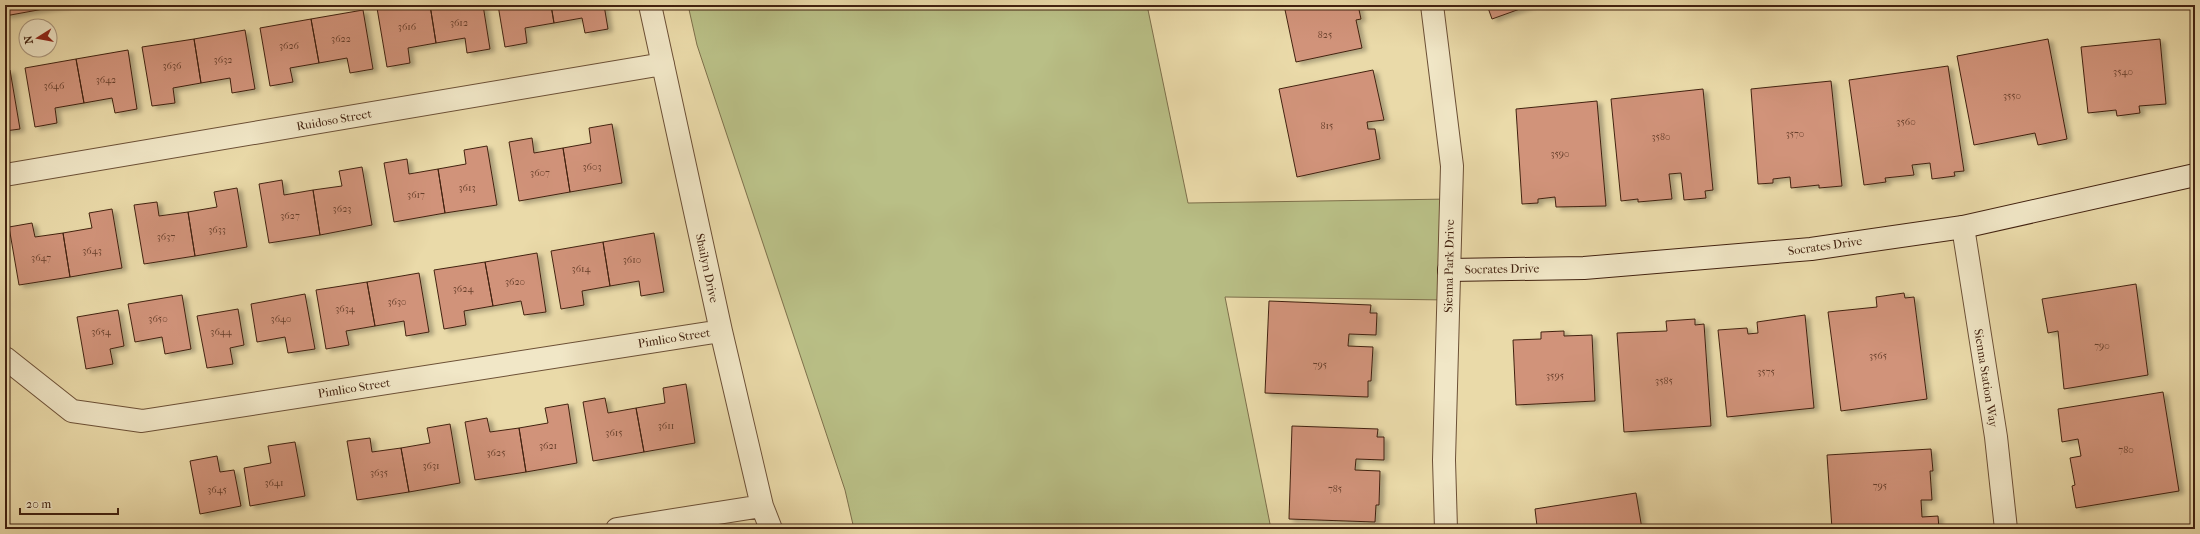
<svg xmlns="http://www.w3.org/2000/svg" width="2200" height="534" viewBox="0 0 2200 534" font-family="'IM FELL French Canon',serif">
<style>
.green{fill:#b9bf86;stroke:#7e704b}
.building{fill:#d1937a;stroke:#422210;filter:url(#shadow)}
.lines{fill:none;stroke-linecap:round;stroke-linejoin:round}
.street-casing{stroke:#6c5036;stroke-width:24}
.secondary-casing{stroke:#422210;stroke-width:24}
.street{stroke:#f1e7c7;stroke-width:22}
.secondary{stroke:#f1e7c7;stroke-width:22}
.labels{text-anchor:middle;stroke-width:3;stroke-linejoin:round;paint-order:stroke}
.number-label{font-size:10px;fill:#663e2a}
.street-label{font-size:12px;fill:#422210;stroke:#f1e7c7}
</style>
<defs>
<filter id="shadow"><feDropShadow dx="4.5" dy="2.5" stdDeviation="2" flood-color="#0004"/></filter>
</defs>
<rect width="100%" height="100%" fill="#eadaa9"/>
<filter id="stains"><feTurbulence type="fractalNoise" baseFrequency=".005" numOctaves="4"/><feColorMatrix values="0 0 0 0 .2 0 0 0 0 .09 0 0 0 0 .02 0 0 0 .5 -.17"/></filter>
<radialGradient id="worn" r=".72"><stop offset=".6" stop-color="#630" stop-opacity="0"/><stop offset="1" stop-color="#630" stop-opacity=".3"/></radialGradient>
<path class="green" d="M688,5h459l41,198 263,-4 -3,101 -223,-3 46,232h-417l-9,-39 -148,-445z"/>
<path class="building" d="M5,5h43l1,3 -44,8z
M48,5h20l-19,3z
M393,5h37l6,38 -28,5 2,15 -23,4 -10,-59z
M430,5h53l7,44 -23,4 -2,-15 -29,5z
M498,5h53l3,18 -29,5 2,15 -22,4z
M551,5h53l4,24 -23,4 -3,-15 -28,5z
M1284,5h74l3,14 -5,1 6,28 -66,14z
M1487,5h44l-39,14z
M363,10l10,59 -23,4 -3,-15 -28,5 -8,-44z
M311,19l8,44 -29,5 3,14 -23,4 -10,-58z
M245,30l10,59 -23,4 -2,-15 -29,5 -7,-44z
M194,39l7,44 -28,5 2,15 -23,3 -10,-59z
M2048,39l19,100 -29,6 -3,-12 -61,12 -17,-89z
M2160,39l6,65 -27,2 1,7 -23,3 -1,-6 -28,3 -7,-66z
M128,50l9,59 -22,4 -3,-15 -28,5 -8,-44z
M76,59l8,44 -29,5 2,15 -22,4 -10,-59z
M1948,66l16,105 -10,1 1,4 -23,3 -2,-16 -18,2 2,10 -29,3 1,4 -22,3 -15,-105z
M10,70l10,59 -15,2v-60z
M1373,70l11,50 -17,2 1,7h7l5,30 -83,18 -18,-88z
M1831,81l11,105 -23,2v-3l-28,3 -1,-11 -17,2v4l-15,1 -7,-95z
M1703,89l10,101 -8,1 1,7 -22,2 -3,-27 -12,1 3,25 -34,3v-3l-17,2 -10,-102z
M1597,101l9,105 -50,1 -1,-10 -17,2v4l-16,1 -6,-95z
M612,124l10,59 -52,9 -7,-44 28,-5 -2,-15z
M532,138l2,15 29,-5 7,44 -51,9 -10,-59z
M487,146l10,59 -52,8 -7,-44 28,-5 -2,-14z
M407,159l2,15 29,-5 7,44 -51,9 -10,-59z
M362,167l10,58 -52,10 -7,-45 29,-4 -3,-15z
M282,180l2,15 29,-5 7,45 -51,8 -10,-59z
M237,188l10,59 -52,9 -7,-44 29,-5 -3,-15z
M157,202l2,14 29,-4 7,44 -51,8 -10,-59z
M112,209l10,59 -52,9 -7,-44 29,-5 -3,-15z
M32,223l3,14 28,-4 7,44 -51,8 -10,-58z
M654,233l10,59 -23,4 -2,-15 -29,5 -7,-44z
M603,242l7,44 -28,5 2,14 -23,4 -10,-58z
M537,253l9,59 -22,3 -3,-14 -28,5 -8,-44z
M485,262l8,44 -29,5 2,14 -22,4 -10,-59z
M419,273l10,59 -23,4 -2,-15 -29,5 -8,-44z
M367,282l8,44 -29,5 3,14 -23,4 -10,-59z
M2136,284l12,91 -84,14 -6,-58 -10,2 -6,-34z
M1904,293l1,5 9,-1 13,102 -86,12 -13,-99 49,-5 -1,-10z
M305,294l10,55 -27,4 -3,-16 -28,5 -6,-38z
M182,295l9,54 -26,5 -3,-17 -27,5 -7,-38z
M1269,301l102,4 -1,8h7l-1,22 -27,-1 -1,12 25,1 -2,34h-3v16l-103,-4z
M238,309l6,36 -14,3 3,16 -26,4 -10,-52z
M118,310l6,36 -14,3 3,15 -27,5 -9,-52z
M1805,315l9,93 -87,9 -9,-87 29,-2 1,6 10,-1 -1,-11z
M1695,319v6l9,-1 7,102 -87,6 -7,-99 50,-2 -1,-10z
M1564,331v5l28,-1 3,66 -79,4 -3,-65 28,-1v-7z
M686,384l9,59 -51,9 -8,-44 29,-5 -2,-15z
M2163,392l16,99 -103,17 -4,-22 3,-1 -5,-27 11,-2 -3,-17 -16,3 -4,-33z
M605,398l3,15 28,-5 8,44 -51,9 -10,-59z
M568,404l9,59 -51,9 -7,-44 29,-5 -3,-15z
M487,418l3,14 29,-4 7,44 -51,8 -10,-58z
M450,424l10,59 -51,9 -8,-44 29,-5 -3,-15z
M1292,426l86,3 -1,8h7v23l-28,-1 -1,11 25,1 -1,34h-3l-1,17 -86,-3z
M370,438l2,14 29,-4 8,44 -52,8 -10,-59z
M295,442l10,54 -55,10 -6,-38 27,-5 -3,-17z
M1931,449l2,22h-3l2,29h-11l1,17 16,-1 1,13h-107l-5,-74z
M217,456l3,16 14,-2 7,36 -41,8 -10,-53z
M1636,493l6,36h-107l-1,-3h3l-2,-17z"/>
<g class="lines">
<defs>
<path id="street" d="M650,5l71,326 41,175 9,23
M1432,5l20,161 -8,294 2,69
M5,175l658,-111
M1963,227l33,210 10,92
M5,358l67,53 70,10 579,-90
M617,529l145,-23"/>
<path id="secondary" d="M1449,270l135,-2 227,-19 152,-22 232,-52"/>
</defs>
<use href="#street" class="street-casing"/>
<use href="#secondary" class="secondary-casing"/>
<use href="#street" class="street"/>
<use href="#secondary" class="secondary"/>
</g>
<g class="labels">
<g class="number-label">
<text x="459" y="26">3612</text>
<text x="407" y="30">3616</text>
<text x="1325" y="38">825</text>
<text x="341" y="42">3622</text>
<text x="289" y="49">3626</text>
<text x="223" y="63">3632</text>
<text x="172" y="69">3636</text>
<text x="2123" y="75">3540</text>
<text x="106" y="83">3642</text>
<text x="54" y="89">3646</text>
<text x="2012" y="99">3550</text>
<text x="1906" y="125">3560</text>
<text x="1327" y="129">815</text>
<text x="1795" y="137">3570</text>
<text x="1661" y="140">3580</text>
<text x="1560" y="157">3590</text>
<text x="592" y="170">3603</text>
<text x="540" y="176">3607</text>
<text x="467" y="191">3613</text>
<text x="416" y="198">3617</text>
<text x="342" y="212">3623</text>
<text x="290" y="219">3627</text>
<text x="217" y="233">3633</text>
<text x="166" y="240">3637</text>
<text x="92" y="254">3643</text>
<text x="41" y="261">3647</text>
<text x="632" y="263">3610</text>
<text x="581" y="272">3614</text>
<text x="515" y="285">3620</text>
<text x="463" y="292">3624</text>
<text x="397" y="305">3630</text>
<text x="345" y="312">3634</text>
<text x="158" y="322">3650</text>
<text x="281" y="322">3640</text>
<text x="101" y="335">3654</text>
<text x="221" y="335">3644</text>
<text x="2102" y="349">790</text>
<text x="1878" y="359">3565</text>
<text x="1320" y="368">795</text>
<text x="1766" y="375">3575</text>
<text x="1555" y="379">3595</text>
<text x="1664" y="384">3585</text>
<text x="666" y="429">3611</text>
<text x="614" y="436">3615</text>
<text x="548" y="449">3621</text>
<text x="2126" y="453">780</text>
<text x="496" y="456">3625</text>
<text x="431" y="469">3631</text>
<text x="379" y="476">3635</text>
<text x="274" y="486">3641</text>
<text x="1880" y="489">795</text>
<text x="1335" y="492">785</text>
<text x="217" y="493">3645</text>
</g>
<g class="street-label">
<text transform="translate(334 120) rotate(-10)" y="4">Ruidoso Street</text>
<text transform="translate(1825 246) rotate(-8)" y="4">Socrates Drive</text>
<text transform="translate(1449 266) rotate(-89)" y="4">Sienna Park Drive</text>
<text transform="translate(707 268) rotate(78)" y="4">Shailyn Drive</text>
<text transform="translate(1502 269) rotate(-1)" y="4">Socrates Drive</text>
<text transform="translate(674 338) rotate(-9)" y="4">Pimlico Street</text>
<text transform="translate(1986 378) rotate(81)" y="4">Sienna Station Way</text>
<text transform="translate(354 388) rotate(-9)" y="4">Pimlico Street</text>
</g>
</g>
<rect width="2200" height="534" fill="none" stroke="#eadaa9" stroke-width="20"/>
<rect x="6" y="6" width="2188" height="522" fill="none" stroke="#422210" stroke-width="2"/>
<rect x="10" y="10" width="2180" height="514" fill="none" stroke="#422210"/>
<g transform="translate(38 38) rotate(259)"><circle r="19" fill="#f1e7c7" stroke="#ab987e"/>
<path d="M0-3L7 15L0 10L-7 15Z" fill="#8f2418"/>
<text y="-6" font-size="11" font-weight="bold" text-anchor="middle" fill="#422210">N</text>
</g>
<path d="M20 508v6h98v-6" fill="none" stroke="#422210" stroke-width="2"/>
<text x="26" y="508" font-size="12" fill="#422210" stroke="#f1e7c7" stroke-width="3" paint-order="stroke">20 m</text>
<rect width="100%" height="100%" filter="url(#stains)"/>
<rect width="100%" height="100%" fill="url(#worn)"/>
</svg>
